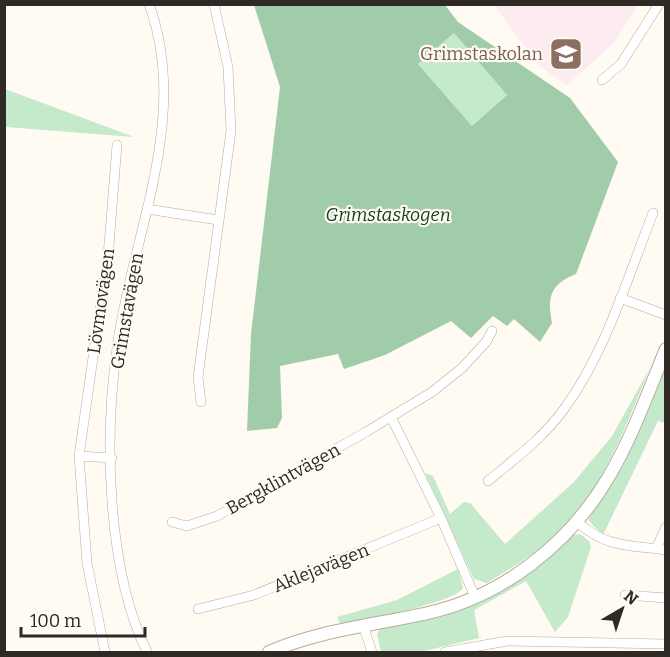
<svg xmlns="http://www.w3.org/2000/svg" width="670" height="657" viewBox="0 0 670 657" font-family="Bitter,serif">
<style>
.education{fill:#fcecef}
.green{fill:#c4e9cb}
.forest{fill:#a1ccaa;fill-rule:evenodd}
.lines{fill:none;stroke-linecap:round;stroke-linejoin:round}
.minor-casing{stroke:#b8ac9a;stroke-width:10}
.tertiary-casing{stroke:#b8ac9a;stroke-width:14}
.minor{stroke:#fff;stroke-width:9}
.tertiary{stroke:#fff;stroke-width:12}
.labels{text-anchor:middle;stroke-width:4.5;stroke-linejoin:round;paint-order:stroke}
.education-label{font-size:18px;fill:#785e54;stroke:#fffaf2;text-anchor:end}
.park-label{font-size:18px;font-style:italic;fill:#0f4121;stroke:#fffaf2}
.street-label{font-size:18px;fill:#2f2a23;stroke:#fffaf2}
</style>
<rect width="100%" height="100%" fill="#fffaf2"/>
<path class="education" d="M494,5h144l-24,38 -47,42 -29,-20z"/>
<path class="green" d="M454,33l53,62 -35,31 -54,-62z
M4,89h1l129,48 -128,-10z
M665,361v62l-7,-2 -55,114 -14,-14 -1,-8z
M650,368c-26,61 -49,130 -102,174 -19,16 -40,28 -61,41l-13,-4 -49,-106 8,3 17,38 14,-12 6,1 35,41 69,-62 38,-46z
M580,534l9,7 2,6 -23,70 -13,15 -29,-51 -52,29 5,28 -59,14h-39l-4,-18 4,-6 143,-52 49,-41z
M458,569l5,19c-10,16 -100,31 -123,36l-3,-7 60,-17z"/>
<path class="forest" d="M254,5h191l13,17 112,76 48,64 -42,112c-26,10 -29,24 -24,49l-12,19 -26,-23 -7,7 -14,-10 -22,22 -20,-17 -66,34 -41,14 -6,-15 -58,12 2,52 -5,10 -30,3 4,-97 29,-247zM454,33l53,62 -35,31 -54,-62z"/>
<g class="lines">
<defs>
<path id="minor" d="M602,80l19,-16 38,-60
M147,209l71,11
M620,298l46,17
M201,402l-3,-25 33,-246 -3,-64 -14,-63
M391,417l50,101 34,79
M79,456l33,2
M488,481c27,-22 56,-44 76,-72 42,-57 63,-130 89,-196
M172,522l15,4 30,-10 149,-84 66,-40 30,-24 24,-26 6,-11
M577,522c30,26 51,23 89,28
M656,549l10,-22
M625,595l41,3
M198,609l56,-14 187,-77
M363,625l9,27
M105,652l-18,-89 -8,-107 30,-211 8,-100
M147,652c-40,-82 -43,-213 -30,-304 15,-114 74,-229 32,-344
M445,652l62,-11 159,3"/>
<path id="tertiary" d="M269,652c51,-22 105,-27 159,-39 75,-17 141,-69 180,-135 24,-40 40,-86 58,-129"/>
</defs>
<use href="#minor" class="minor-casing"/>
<use href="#tertiary" class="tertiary-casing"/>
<use href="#minor" class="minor"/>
<use href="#tertiary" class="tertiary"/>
</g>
<defs>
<symbol id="school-square" viewBox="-11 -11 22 22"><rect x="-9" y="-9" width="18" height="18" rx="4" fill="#8d6e63" stroke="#fffaf2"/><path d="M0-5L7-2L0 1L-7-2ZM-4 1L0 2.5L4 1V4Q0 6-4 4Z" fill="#fff"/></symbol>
</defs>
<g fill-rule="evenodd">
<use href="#school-square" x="547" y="35" width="38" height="38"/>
</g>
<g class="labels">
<g class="education-label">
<text x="543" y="60">Grimstaskolan</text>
</g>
<g class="park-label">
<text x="388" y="221">Grimstaskogen</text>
</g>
<g class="street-label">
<text transform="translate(101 301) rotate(-82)" y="6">Lövmovägen</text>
<text transform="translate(127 311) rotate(-80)" y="6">Grimstavägen</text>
<text transform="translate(283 479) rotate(-29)" y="6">Bergklintvägen</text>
<text transform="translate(321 568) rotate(-22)" y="6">Aklejavägen</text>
</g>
</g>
<rect width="670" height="657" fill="none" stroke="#2f2a23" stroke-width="12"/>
<g transform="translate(622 609) rotate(39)" stroke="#fffaf2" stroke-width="4.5" paint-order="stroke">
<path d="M0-4.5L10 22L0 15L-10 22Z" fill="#2f2a23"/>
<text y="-9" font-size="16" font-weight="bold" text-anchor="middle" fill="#2f2a23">N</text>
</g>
<path d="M21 627v9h124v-9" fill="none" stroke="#2f2a23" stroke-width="3"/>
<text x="30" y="627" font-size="18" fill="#2f2a23" stroke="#fffaf2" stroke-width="4.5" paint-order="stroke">100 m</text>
</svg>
